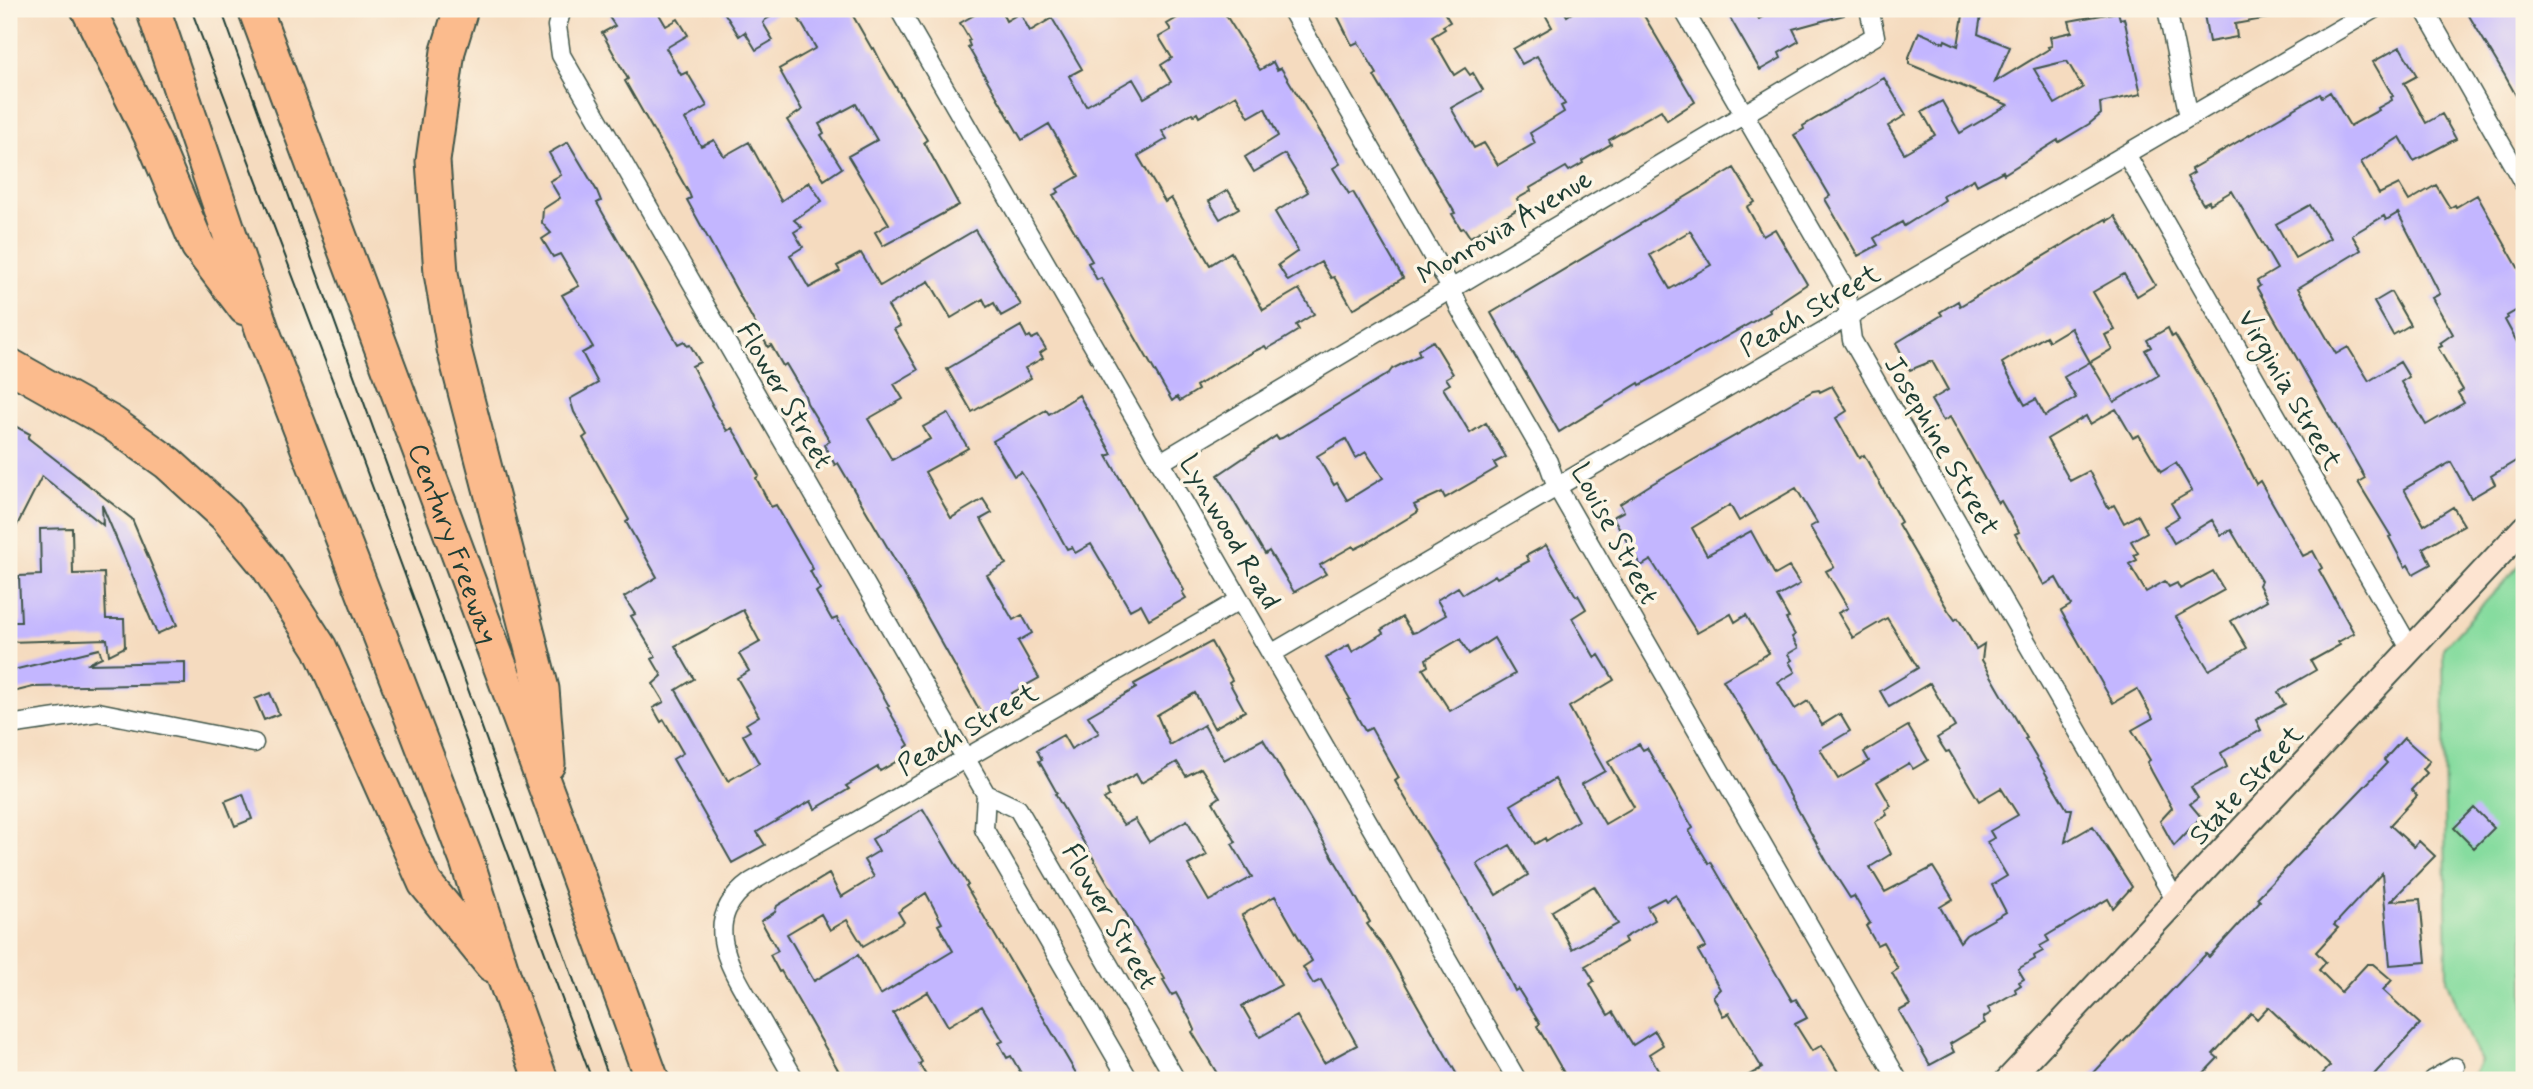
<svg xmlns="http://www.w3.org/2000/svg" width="2533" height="1089" viewBox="0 0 2533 1089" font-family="Mynerve,sans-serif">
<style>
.green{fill:#86dc9f;stroke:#528c6a;stroke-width:2}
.building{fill:#c3b6ff;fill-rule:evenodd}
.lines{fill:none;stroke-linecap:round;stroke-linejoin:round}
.street-casing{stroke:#3f5549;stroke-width:21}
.secondary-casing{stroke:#3f5549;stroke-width:28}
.highway-casing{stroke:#3f5549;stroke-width:37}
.street{stroke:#fff;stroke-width:18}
.secondary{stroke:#fde4d1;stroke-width:24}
.highway{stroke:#fbbb8d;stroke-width:33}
.tram{stroke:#1f3d34;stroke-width:2}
.labels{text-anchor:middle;stroke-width:7;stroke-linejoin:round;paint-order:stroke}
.street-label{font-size:28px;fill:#1f3d34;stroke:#fcf5e5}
</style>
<rect width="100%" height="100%" fill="#fcf5e5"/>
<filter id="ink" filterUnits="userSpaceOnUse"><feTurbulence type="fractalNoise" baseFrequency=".0143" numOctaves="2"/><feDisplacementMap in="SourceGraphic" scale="14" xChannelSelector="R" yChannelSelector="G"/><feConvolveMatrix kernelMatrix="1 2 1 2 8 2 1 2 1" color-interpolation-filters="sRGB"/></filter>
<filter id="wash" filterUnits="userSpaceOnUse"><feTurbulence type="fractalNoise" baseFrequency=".00686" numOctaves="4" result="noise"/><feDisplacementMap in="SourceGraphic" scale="28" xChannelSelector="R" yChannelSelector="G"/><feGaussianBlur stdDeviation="1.57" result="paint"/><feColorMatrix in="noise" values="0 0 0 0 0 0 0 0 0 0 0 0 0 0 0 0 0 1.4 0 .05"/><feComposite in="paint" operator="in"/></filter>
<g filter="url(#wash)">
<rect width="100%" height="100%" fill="#f5dbbf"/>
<path class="green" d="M2524,560v520h-54l11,-19 -12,-23 -22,-59 -4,-331z"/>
<g id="blocks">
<path class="building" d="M611,9h45l10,17 12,-7 10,16 -22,13 15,27 6,-3 20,34 -22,13 16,27 13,-6 10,16 25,-14 32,59 28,-19 13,19 -28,19 8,7 -8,5 9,15 -13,8 19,33 31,-17 -3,-5 24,-13 19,33 95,-56 46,75 -20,11 -7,-13 -7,4 -4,-8 -32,19 -22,-37 -41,25 12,20 -6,3 24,41 -24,14 9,15 -35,20 24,41 38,-21 -7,-12 25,-14 20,35 -43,24 26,46 32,-19 9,14 -11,6 25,45 -19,11 26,45 9,-5 10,18 -14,8 21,37 -27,15 4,6 -32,19 -82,-146 -64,-109 -3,2 -11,-20 6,-4 -23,-38 -2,-7 -19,-32 -3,2 -12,-21 -3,2 -81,-147 4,-2 -2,-5 -64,-112 3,-2 -26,-46 13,-7 -6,-9 5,-3z
M722,9h62l-19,11 -2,3 10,17 -17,10 -11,-18 -6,4z
M793,9h56l23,40 2,-1 7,14 46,78 -3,2 35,63 -76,41 -8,-14 14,-8 -41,-68 29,-16 -21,-36 -37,20 5,9 -3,2 21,33 -18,12 -37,-60 15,-10 -23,-41 37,-21z
M985,9h15l6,12 14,-8 10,18 22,-13 30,51 -13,7 17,30 47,-27 11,19 27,-16 -10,-17 11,-7 -13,-21 12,-7 -4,-6 10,-6 -6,-9h51l38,61 13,-8 4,8 4,-2 59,96 -7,4 16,26 4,-2 50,86 -50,31 -19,-32 -3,1 -10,-16 -33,19 -10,-16 20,-14 -23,-39 33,-20 -23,-38 -31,18 -9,-15 33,-21 -13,-28 -16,9 -13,-22 -37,22 -2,-4 -3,2 -2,-2 -30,18 5,8 -29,17 27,46 6,-4 39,67 21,-13 32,58 36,-21 15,25 -18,11 3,5 -18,11 -14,8 -2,-3 -10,5 -59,35 2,4 -18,11 -3,-4 -5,4 -71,-123 -4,2 -9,-17 4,-2 -39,-66 6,-3 -2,-3 22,-13 -30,-52 -27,16 -54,-93 2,-1 -2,-5 2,-1 -10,-17z
M1334,9h108l8,13 -7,4 2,3 -13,8 22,38 11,-7 5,7 3,-2 10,17 -32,18 23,40 10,-5 14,22 37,-22 -5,-10 34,-21 -3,-6 4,-2 -28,-48 -15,8 -9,-15 39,-22 -10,-18h21l4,7 11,-7h62l55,93 -28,18 -6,-10 -52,30 2,4 -29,17 1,2 -14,8 -3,-4 -36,21 1,3 -14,8 4,8 -51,30 -6,-9 -3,1 -9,-15 3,-1 -81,-137 3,-2 -19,-32 -6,3z
M1725,9h28l6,10 17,-10h67l1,6 -51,14 6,12 -20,12 2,5 -21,12z
M1964,9h18l-4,25 32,13 -15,35 54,-33 -1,-2 4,-1 -2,-9 22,-5 -3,-11 49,-9 2,7 4,-1 17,76 -41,9 1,11 -12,10 -30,18 -1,-2 -54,34 -1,-3 -26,14 -3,-6 -31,17 2,4 -6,4 -35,22 -2,-4 -28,16 4,7 -20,11 -33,-57 5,-3 -36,-61 10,-6 -1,-3 81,-48 22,37 -18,11 16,27 31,-18 -13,-23 20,-11 18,32 48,-28 -99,-41v-7l10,-25 25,11 1,-3 13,6zM2067,61l16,27 -28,16 -21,-35z
M2203,9h70l1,8 -39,7 2,13 -28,5z
M2465,9h59v101l-20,-36z
M2400,47l17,29 -13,7 22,40 16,-9 14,25 -42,22 -14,-24 -39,25 18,32 20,-10 10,17 27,-16 14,23 5,-3 1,2 21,-12 47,83v28l-17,10 1,2 -3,2 19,35v101l-33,20 4,8 -24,14 -20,-36 -47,27 20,36 29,-18 11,18 -41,23 8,16 -18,10 -5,-9 -3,2 -16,-30 2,-1 -33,-54 7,-4 -108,-190 3,-2 -3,-5 20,-12 -45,-78 -22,13 -1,-3 -6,3 -16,-27 7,-4 -3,-4 129,-75 2,3 8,-5 20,34 29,-16 -1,-2 14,-8 -1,-3 2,-1 -20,-34zM2310,205l20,33 -35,20 -19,-34zM2398,213l42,81 -8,4 21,36 -13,9 2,3 -4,2 25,42 -5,3 6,10 -38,22 -25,-43 8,-5 -9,-15 -31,19 -21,-34 -12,7 -38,-66 63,-38 -9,-15 32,-19 2,4z
M568,142l29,49 4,10 -4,2 81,141 6,-3 3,5 3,-1 10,17 -8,4 20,38 -1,1 16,26 5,-3 8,13 19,35 -3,2 15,29 5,-2 37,64 -3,2 10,18 -4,3 16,28 5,-2 43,72 9,16 -2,1 22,38 -4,3 4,6 -29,17 -2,-4 -32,19 3,3 -34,20 -4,-8 -54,31 8,13 -33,18 -59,-104 10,-6 -19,-33 -3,2 -8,-14 11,-6 -11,-18 9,-8 -10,-17 4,-2 -25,-41 4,-2 -11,-17 33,-20 -31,-55 3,-2 -46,-82 4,-3 -13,-23 -4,-13 28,-16 -16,-30 11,-6 -31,-52 17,-9 -19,-32 -7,3 -11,-18 9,-6 -9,-10 1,-14 17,-11 -10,-17 11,-6 -12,-22zM743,610l17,32 -21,12 10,17 -12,7 22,38 -13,8 4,7 -7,4 16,28 -31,18 -52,-91 18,-11 -19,-33z
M1734,168l21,34 -8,5 16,29 12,-7 32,55 -38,25 1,3 -130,73 -1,-2 -80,49 -68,-119zM1690,231l21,34 -41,24 -20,-34z
M1228,190l11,18 -19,11 -11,-18z
M2115,216l40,69 -18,11 -13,-22 -31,18 22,38 -10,5 7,14 -22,13 -19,-34 -22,13 -3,-5 -44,27 23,42 11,-6 9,17 31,-18 -12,-21 26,-15 24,40 45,-27 -14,-25 6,-3 -4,-7 21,-12 4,9 3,-2 33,55 48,94 4,-3 43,75 10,-5 9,17 -3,2 35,63 -16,9 2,3 -29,16 5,9 -38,22 7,12 -29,16 5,10 -40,23 6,14 -36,20 7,11 -8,6 11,13 -27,29 -14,-25 12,-13 -20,-36 -5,-10 3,-2 -18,-30 21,-12 -16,-29 -24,14 -52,-92 10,-6 -15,-27 -12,7 -29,-51 4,-2 -18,-31 -3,2 -48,-86 -7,4 -12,-21 17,-10 -16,-29 -22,9 -14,-27 46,-28 -2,-3 18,-11 2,5 146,-87 1,2zM2116,409l17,29 6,-3 22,37 15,-9 16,28 -21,12 8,14 -15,9 10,17 38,-23 9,15 10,-5 30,51 -2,4 8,15 -36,21 16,27 -38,22 -33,-53 48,-27 -11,-19 -33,18 -3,-6 -8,4 -4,-6 -19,11 -17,-28 8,-4 -3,-5 4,-2 -7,-12 16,-9 -9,-17 -14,8 -10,-18 -6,3 -19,-37 -19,10 -23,-42 39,-23 4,8z
M2391,292l19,33 -17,10 -19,-33z
M1021,326l6,12 3,-2 2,3 6,-3 8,13 -6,4 3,5 -18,10 6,10 -59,34 -25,-43z
M1433,341l20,33 -7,4 4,6 -7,4 27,45 16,-10 20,34 -12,6 3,5 -52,30 -3,-6 -28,13 4,7 -53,32 -10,5 -2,-3 -33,19 6,9 -32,18 -25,-41 -4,3 -47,-79 58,-39 2,3 4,-1 107,-65 3,-4 28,-14 -2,-5zM1346,439l10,19 10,-6 17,26 -36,22 -10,-17 -3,2 -17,-29z
M1832,386l15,25 -11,7 23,40 5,-3 37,67 -3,2 50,86 7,10 3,-2 18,31 8,-5 -2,16 45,78 -2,1 42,70h5l-7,33 28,-16 39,61 -19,21 -5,-9 -62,37 3,5 -9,5 3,5 -9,5 1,3 -17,10 6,10 -5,3 2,3 -6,4 1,3 -28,16 3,5 -8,5 2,5 -35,21 4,8 -24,13 -31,-54 11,-6 -18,-32 6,-4 -15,-27 -6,3 -11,-19 4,-3 -16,-27 -4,2 -23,-36 -70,-126 -34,-56 46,-27 -23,-38 -11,7 -4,-8 -34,19 -46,-73 -10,6 -28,-49 11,-6 -4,-7 30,-19 138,-80 25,-14 6,-1 1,2zM1796,488l21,35 -7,4 24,40 -8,4 22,37 -10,5 15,25 34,-20 31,50 -38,23 9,16 41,-24 25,44 -18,11 9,14 3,-1 30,50 22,-13 17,27 -28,16 4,7 -7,4 20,34 -15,9 14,27 -40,23 -6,7 -20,-35 13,-8 -20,-32 -48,25 -15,-25 21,-13 -16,-32 12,-7 -2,-5 6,-4 -14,-24 32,-19 4,6 15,-9 -20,-34 -44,26 5,9 -31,18 -18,-30 30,-18 -10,-17 -18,11 -14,-24 -13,8 -17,-27 17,-10 -6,-10 3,-2 -4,-6 10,-6 -6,-11 3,-2 -9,-16 3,-1 -12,-21 23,-13 -11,-17 -14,8 -24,-44 -44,24 -15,-27 38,-23 9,16z
M1079,395l33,59 -5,2 77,134 -2,2 4,6 -37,21 -8,-15 -11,6 -39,-66 -16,9 -3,-6 -5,2 -27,-49 -19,-28 -7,4 -21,-35 53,-31 3,4z
M9,423l21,11 -2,4 104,81 45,106 -20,9 -55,-129 1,20 -61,-49 -33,65z
M72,528l1,46 31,-1 2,46h18l1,28 -16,8 -2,-16 -98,3v-20h12l-2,-46 22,-1 -1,-46z
M1546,545l30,51 2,-1 8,14 -14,9 23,40 4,-3 15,25 -45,27 36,64 -23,13 23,40 29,-17 -26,-45 31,-18 4,6 4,-2 46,80 -4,3 20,33 2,-2 81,139 4,-2 11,19 -12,6 17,27 10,-6 21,35h-103l22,-12 -33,-55 -6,3 -10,-20 7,-7 -22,-38 8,-4 -30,-52 -10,6 -2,-3 -17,9 8,13 -31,18 2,4 -41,24 9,15 -4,3 18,31 5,-3 20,33 22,-14 8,14 -14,9 10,17 -7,4 4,5h-88l-31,-54 3,-2 -22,-35 -3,2 -29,-59 -91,-151 4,-3 -28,-50 -6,3 -17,-31 2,-1 -24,-41 23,-13 3,7 31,-19 -2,-3 21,-13 10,16 4,-1 30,-17 -9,-15 21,-13 5,7 32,-19 2,3 32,-17 -3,-5zM1494,638l21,36 -65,37 -27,-42 5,-3 -2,-7 34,-20 9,15zM1555,779l23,42 -32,20 -1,-3 -10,6 -24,-39zM1510,845l18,30 -32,20 -19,-31zM1594,886l24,38 -46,25 -20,-38z
M1211,642l21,38 -3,2 16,29 -31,17 -19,-35 -38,22 13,30 34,-20 20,35 39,-21 85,144 22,39 -3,2 22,31 71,125h-239l-29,-48 3,-2 -3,-7 -16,-30 -4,2 -9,-15 2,-1 -110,-185 2,-1 -18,-32 3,-1 -5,-10 26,-15 8,14 28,-16 -11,-17 48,-28 -2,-4zM1177,762l9,14 15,-8 19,29 -7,5 23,40 -4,2 20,33 -43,24 -21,-36 19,-10 -20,-35 -38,22 -14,-23 -11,6 -20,-26 5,-3 -2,-6 29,-16 5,9zM1275,896l37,65 -9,6 10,17 8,-4 36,65 -33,18 -27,-47 -37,21 -18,-31 39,-21 -39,-70z
M99,649l3,8 -15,7 98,-2v22l-152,3 -24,6v-22z
M270,693l9,21 -15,6 -9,-21z
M2404,738l26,23 -7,8 4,4 -16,17 6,6 -27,29 24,22 5,-6 16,15 -44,45 29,-2 6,63 -36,3 -8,-92 -48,52 4,3 -22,24 10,10 -7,8 22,22 26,-28h6l19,16 -9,10 37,34 -51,56h-52l13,-14 -62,-59 -11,12 -6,-6 -38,41 5,4 -21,22h-110l119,-126 3,3 51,-56 -3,-3 130,-135 -3,-3z
M243,794l9,25 -17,7 -10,-25z
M2474,808l20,20 -20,20 -20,-20z
M923,809l45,76 -2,1 114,194h-55l-14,-24 -4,2 -8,-15 4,-2 -21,-35 -34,20 -20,-34 -35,21 29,49 -3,2 10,16h-85l-63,-109 -2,1 -9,-17 8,-4 -17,-30 14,-9 2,-6 52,-32 12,23 33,-20 -10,-17 15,-9 -7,-12zM926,893l16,30 -4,2 15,26 -73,44 -22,-40 -44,26 -27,-47 34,-20 9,16 17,-10 16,26 41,-24 -6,-10z"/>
</g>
</g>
<g filter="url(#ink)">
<use href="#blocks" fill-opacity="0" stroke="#3f5549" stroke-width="2"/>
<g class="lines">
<defs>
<path id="street" d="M562,9l-5,17 4,29 425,739 -2,35 145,251
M899,9l618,1071
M1291,9l160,279 9,21 88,153 9,25 341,593
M1683,9l162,279 7,52 324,561
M2167,9l22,108
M2424,9l100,175
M2126,154l285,496
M1161,462l714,-426 -6,-27
M1271,654l1103,-645
M9,725l89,-13 156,31
M986,794l32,15 158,271
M795,1080c-13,-23 -27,-47 -40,-70 -25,-43 -57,-90 -4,-128l489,-282
M2432,1080l23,-13"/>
<path id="secondary" d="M2008,1080l516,-552"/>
<g id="highway">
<path d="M88,9l66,133 44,104 47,62"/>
<path d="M153,9l110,323 204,529 38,119 36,100"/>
<path id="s1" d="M255,9l297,796 100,275"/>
<path d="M461,9l-13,42 -15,110 8,112 13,76 88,340 6,75"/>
<path d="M9,365l103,58 56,40 57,52 43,52 52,81 105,235 67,82"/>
</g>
</defs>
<use href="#street" class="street-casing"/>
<use href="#secondary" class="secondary-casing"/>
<use href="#highway" class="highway-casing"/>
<use href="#street" class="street"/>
<use href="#secondary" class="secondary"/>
<use href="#highway" class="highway"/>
<path class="tram" d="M191,9l160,420 241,651
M221,9l389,1071"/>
</g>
</g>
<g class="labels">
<g class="street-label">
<text transform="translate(1504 226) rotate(-31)" y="10">Monrovia Avenue</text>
<text transform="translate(1809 309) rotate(-30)" y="10">Peach Street</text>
<text transform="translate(2291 389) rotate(60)" y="10">Virginia Street</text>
<text transform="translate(786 395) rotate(60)" y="10">Flower Street</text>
<text transform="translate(1943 445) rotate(60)" y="10">Josephine Street</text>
<text transform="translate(1231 531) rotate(60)" y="10">Lynwood Road</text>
<text transform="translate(1616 533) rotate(62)" y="10">Louise Street</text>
<text dy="10" stroke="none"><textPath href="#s1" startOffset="570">Century Freeway</textPath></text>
<text transform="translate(967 728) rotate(-30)" y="10">Peach Street</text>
<text transform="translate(2245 784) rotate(-47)" y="10">State Street</text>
<text transform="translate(1111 916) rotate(60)" y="10">Flower Street</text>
</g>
</g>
<rect width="2533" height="1089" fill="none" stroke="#fcf5e5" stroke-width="35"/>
</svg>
